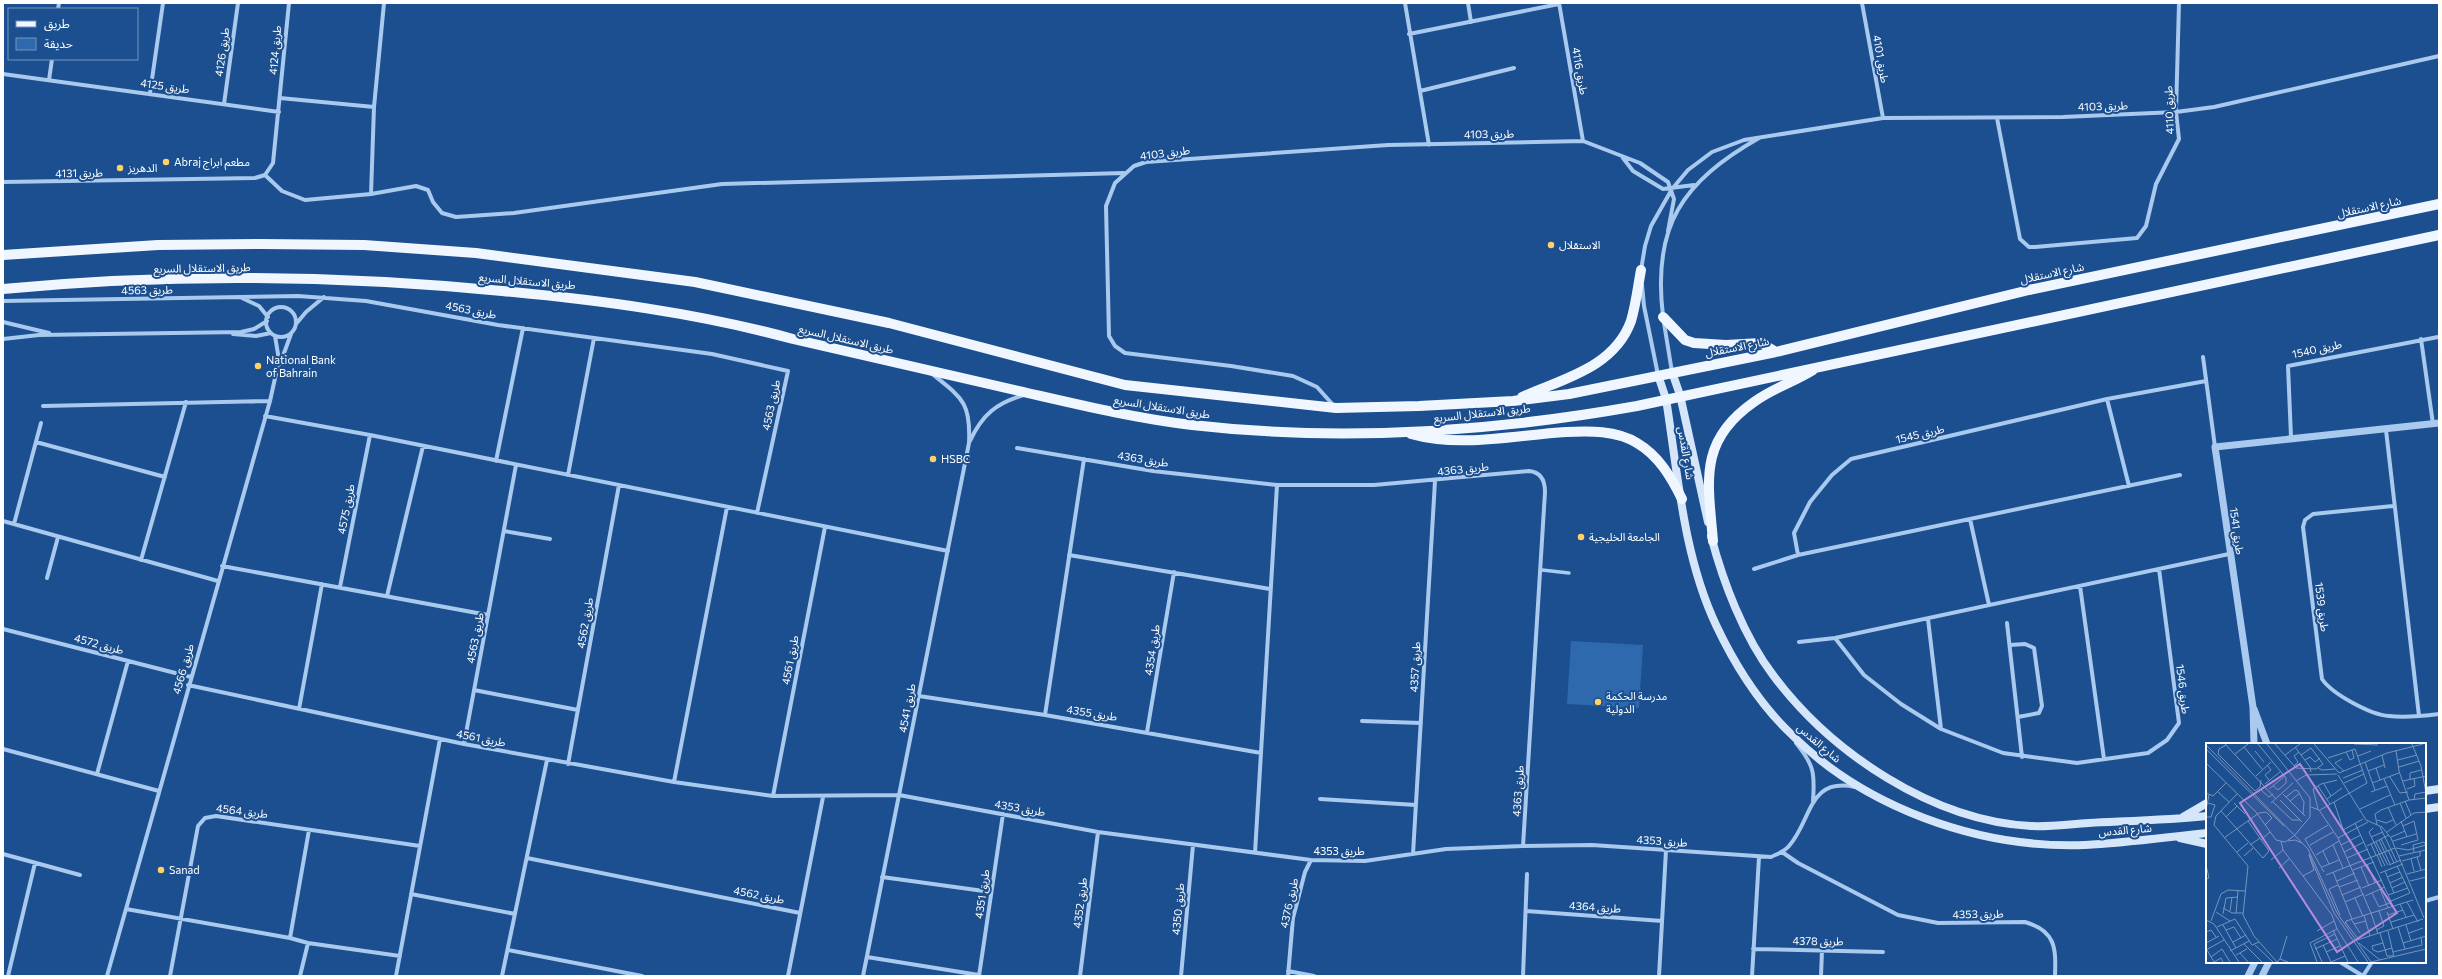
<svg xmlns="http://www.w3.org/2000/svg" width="2442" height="979" viewBox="0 0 2442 979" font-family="Commissioner,'Noto Sans Arabic',sans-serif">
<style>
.green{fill:#2e69ad}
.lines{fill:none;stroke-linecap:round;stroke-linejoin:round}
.pedestrian{stroke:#a9c9ee;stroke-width:3.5}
.minor{stroke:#a9c9ee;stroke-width:4}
.tertiary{stroke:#a9c9ee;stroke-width:7}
.secondary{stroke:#d6e6fa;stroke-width:8}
.primary{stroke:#f0f6ff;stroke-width:10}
.poi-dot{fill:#ffd166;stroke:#1b4f8f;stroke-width:1.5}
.labels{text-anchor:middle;stroke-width:4;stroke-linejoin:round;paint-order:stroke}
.street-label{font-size:11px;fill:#fff;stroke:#1b4f8f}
.poi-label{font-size:11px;fill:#fff;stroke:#1b4f8f;text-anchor:start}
.inset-road{fill:none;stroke:#7695bc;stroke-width:1}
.view{fill:#b68bdc;fill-opacity:0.15;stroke:#b68bdc;stroke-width:2}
.inset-edge{fill:none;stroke:#fff;stroke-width:2}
</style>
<rect width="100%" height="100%" fill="#1b4f8f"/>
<path class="green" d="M1571,641l72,4 -4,63 -72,-4z"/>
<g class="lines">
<path class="pedestrian" d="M1542,570l27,3"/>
<path class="minor" d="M1405,3l24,142
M1468,3l3,19
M1559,3l24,138
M1862,3l21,115
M58,9l1,-6
M1409,34l150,-30
M3,74l276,38
M49,80l3,-21
M1420,91l94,-23
M150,93l13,-90
M280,98l94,9
M224,104l14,-101
M1997,118l23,121 9,8h6l102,-9 9,-12 10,-42 23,-45 -3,-27 3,-109
M1623,158l10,13 30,18 31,-4
M265,175l17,16 23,9 66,-6 45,-8 12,4 5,12 9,11 14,4 58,-4 208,-29 402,-11
M3,182l252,-4 10,-3 8,-12 16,-160
M371,194l3,-87 10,-104
M1641,270l4,-24 6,-20 21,-37 16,-19 24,-18 32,-12 139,-22 180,-1 113,-5 38,-5 225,-51
M1642,285l2,21 14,69
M242,298l17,8 9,11
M3,301l295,-5 68,5 132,24 214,29 76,17 -31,142
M266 322a15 15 0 1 1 30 0a15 15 0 1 1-30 0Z
M1663,316c-11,-90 19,-134 96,-178
M3,322l46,11
M1664,323l8,49
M296,324l10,-12 18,-15
M233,334l23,2 15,-3
M3,339l36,-4 202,-3 13,-3 13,-8
M2421,339l12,85
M2203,357l12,90
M280,364l11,-30
M2107,399l22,87
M43,406l227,-5
M1334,406l-17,-19 -24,-11 -62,-10 -106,-13 -10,-7 -6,-10 -3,-130 9,-23 19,-17 12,-4 242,-17 195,-4 57,22 28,19 6,17 -6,32
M265,416l105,19 578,116
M2386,430l33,286
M2291,437l-3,-71 150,-29
M970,441c12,-26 26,-38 54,-46
M36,442l129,35
M1017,448l136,23 124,14h97l155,-14c12,1 16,9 16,21l-22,354
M496,461l27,-133
M568,475l26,-137
M2393,506l-80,8 -8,6 -2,7 19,152c10,15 49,36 67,37 17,2 34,0 50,-2
M1970,519l19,86
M3,521l215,60
M14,524l27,-101
M504,531l46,8
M1069,555l201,34
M1798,555l-4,-22 16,-31 22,-27 19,-16 256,-60 99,-18
M141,560l45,-158
M222,566l266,49
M1754,569l44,-14 382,-80
M47,578l11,-41
M2080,586l24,173
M340,587l30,-152
M387,596l36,-150
M1928,619l13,110
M2007,623l15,134
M3,629l188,48
M1835,638l29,37 37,29 40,25 62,24 74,10 71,-10 19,-13 12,-17 -20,-154
M1799,642l36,-4 394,-84
M2010,645l15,-1 9,4 8,58 -3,7 -21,4
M188,685l276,59 210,38 99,14 126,-1 199,37 213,28 54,1 81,-12 77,-3 69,-1 179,12c6,-3 13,-5 18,-11 23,-26 19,-69 66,-59
M474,690l104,20
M919,696l126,19 216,38
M299,709l23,-125
M1045,715l39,-256
M1362,721l59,2
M1147,732l27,-160
M1796,743c18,22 19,30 17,58
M464,744l52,-279
M3,749l156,42
M568,764l51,-279
M97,774l31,-113
M674,782l53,-275
M773,796l52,-269
M1320,799l96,6
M1782,852l16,11 100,52 40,8 87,-1c31,9 31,26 30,54
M1255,853l22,-368
M3,854l77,21
M1413,854l22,-373
M527,858l273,55
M882,877l109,15
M411,894l104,20
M2425,901l14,-4
M126,909l164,29 18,5 92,13
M1526,911l136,10
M290,938l19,-108
M1753,949l130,3
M508,950l134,26
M867,957l112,18
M2340,962l23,14
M1288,971l26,5
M8,976l27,-113
M107,976l163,-575 9,-41 -4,-24
M170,976l28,-150 7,-8 11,-2 204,30
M300,976l8,-33
M396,976l44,-237
M502,976l45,-216
M788,976l35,-179
M863,976l106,-533c2,-41 -7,-45 -38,-70
M979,976l24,-162
M1080,976l18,-144
M1181,976l12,-131
M1288,976l5,-58 12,-46 6,-12
M1523,976l4,-102
M1659,976l7,-126
M1752,976l7,-119
M1821,976l1,-26
M2363,976l9,-14"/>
<path class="tertiary" d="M2254,709l13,35
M2254,744l-1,-37 -38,-260 224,-24
M2248,976l7,-14
M2262,976l7,-14"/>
<path class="secondary" d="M1672,372l8,23 28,127
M1658,375l8,24c12,75 17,156 50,226 17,36 41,75 70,104 75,78 192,120 299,116 41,-2 82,-8 122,-12
M1711,536c12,46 33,101 62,139 58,78 160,146 258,151 19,1 39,-2 58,-3 39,-2 79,-3 118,-7
M2425,791l14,-2
M2425,809l14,-2
M2183,817l24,-14
M2180,838l27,6"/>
<path class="primary" d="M3,255l155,-10 103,-1 103,1 112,8 219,29 194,41 236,62 211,23 83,-2 94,-5 56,-7 207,-42 253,-62 410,-86
M3,289c166,-16 333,-14 499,2 97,9 196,22 291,48 75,17 151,35 226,52 57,13 114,27 173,34 148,17 299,7 445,-19l802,-171
M1663,317l22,23 9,3 32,2 35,-2 15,9
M1522,397c40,-18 92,-29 109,-76 5,-17 7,-35 10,-51
M1411,434c49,14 105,1 155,-2 23,-1 50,-2 71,11 22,13 34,34 45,56
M1713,541c-5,-60 -15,-100 41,-139 19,-14 40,-20 59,-32"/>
</g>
<g class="poi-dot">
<circle cx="166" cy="162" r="4"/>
<circle cx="120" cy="168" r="4"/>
<circle cx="1551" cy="245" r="4"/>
<circle cx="258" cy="366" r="4"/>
<circle cx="933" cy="459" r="4"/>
<circle cx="1581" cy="537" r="4"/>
<circle cx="1598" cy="702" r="4"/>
<circle cx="161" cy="870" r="4"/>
</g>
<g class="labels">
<g class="street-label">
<text transform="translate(275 50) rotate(-85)" y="4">طريق 4124</text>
<text transform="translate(222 52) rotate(-82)" y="4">طريق 4126</text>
<text transform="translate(1881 59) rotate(80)" y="4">طريق 4101</text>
<text transform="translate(1580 71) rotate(80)" y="4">طريق 4116</text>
<text transform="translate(165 86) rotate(8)" y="4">طريق 4125</text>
<text transform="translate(2103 106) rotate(-2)" y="4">طريق 4103</text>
<text transform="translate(2169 110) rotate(-92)" y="4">طريق 4110</text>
<text transform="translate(1489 134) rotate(-1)" y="4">طريق 4103</text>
<text transform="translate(1165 153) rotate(-7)" y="4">طريق 4103</text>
<text transform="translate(79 173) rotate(-1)" y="4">طريق 4131</text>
<text transform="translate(2369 207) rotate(-12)" y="4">شارع الاستقلال</text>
<text transform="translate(202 268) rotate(-1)" y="4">طريق الاستقلال السريع</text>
<text transform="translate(2052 273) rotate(-12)" y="4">شارع الاستقلال</text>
<text transform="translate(527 281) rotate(5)" y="4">طريق الاستقلال السريع</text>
<text transform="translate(147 290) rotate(-1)" y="4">طريق 4563</text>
<text transform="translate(471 310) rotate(11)" y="4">طريق 4563</text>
<text transform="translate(846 339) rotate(13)" y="4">طريق الاستقلال السريع</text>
<text transform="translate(1737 347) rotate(-11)" y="4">شارع الاستقلال</text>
<text transform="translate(2317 349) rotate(-12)" y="4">طريق 1540</text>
<text transform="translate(771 405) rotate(-78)" y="4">طريق 4563</text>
<text transform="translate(1162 407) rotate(9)" y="4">طريق الاستقلال السريع</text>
<text transform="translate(1482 413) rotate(-6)" y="4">طريق الاستقلال السريع</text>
<text transform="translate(1920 434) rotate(-13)" y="4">طريق 1545</text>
<text transform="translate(1686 453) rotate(81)" y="4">شارع القدس</text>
<text transform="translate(1143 459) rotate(9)" y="4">طريق 4363</text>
<text transform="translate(1463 469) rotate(-6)" y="4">طريق 4363</text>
<text transform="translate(346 509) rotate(-79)" y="4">طريق 4575</text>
<text transform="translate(2237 531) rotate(82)" y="4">طريق 1541</text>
<text transform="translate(2322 607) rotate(83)" y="4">طريق 1539</text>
<text transform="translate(585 623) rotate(-80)" y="4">طريق 4562</text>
<text transform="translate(475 638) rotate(-79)" y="4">طريق 4563</text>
<text transform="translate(99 644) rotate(15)" y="4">طريق 4572</text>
<text transform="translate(1152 650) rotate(-81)" y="4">طريق 4354</text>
<text transform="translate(790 660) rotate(-79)" y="4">طريق 4561</text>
<text transform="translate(1415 667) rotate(-87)" y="4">طريق 4357</text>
<text transform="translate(183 669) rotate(-74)" y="4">طريق 4566</text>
<text transform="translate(2183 689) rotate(83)" y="4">طريق 1546</text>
<text transform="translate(907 708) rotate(-79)" y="4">طريق 4541</text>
<text transform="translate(1092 713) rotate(9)" y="4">طريق 4355</text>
<text transform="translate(481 738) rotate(11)" y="4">طريق 4561</text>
<text transform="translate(1819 743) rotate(40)" y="4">شارع القدس</text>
<text transform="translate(1518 791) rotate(-86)" y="4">طريق 4363</text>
<text transform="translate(1020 808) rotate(10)" y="4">طريق 4353</text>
<text transform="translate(242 811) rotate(7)" y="4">طريق 4564</text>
<text transform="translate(2125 830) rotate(-5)" y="4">شارع القدس</text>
<text transform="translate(1662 841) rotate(4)" y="4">طريق 4353</text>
<text x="1339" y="855">طريق 4353</text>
<text transform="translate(982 894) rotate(-82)" y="4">طريق 4351</text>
<text transform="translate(759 895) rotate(11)" y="4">طريق 4562</text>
<text transform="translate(1080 903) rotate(-83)" y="4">طريق 4352</text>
<text transform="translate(1289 903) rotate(-78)" y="4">طريق 4376</text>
<text transform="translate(1595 907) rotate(4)" y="4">طريق 4364</text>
<text transform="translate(1178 909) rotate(-85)" y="4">طريق 4350</text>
<text transform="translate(1978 914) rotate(-1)" y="4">طريق 4353</text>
<text transform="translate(1818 941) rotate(1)" y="4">طريق 4378</text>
</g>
<g class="poi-label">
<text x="174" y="166">Abraj مطعم ابراج</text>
<text x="128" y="172">الدهريز</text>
<text x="1559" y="249">الاستقلال</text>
<text x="266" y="364">National Bank<tspan x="266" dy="13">of Bahrain</tspan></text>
<text x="941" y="463">HSBC</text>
<text x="1589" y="541">الجامعة الخليجية</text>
<text x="1606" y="700">مدرسة الحكمة<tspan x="1606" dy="13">الدولية</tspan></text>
<text x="169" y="874">Sanad</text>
</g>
</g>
<g transform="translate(2206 743)">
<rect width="220" height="220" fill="#1b4f8f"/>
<path class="inset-road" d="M19,1l51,55M52,1l28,34v5l-8,7 -5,-4M61,1l43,54v19l-16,19M69,1l21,24 20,1 7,-5 -12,-16 -10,7M108,1l25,29M148,1l24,1M206,1l9,22 5,27M0,2l102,104 29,64 34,49M20,2l-7,4 -1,5 37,37 5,-4 1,-7M38,4l18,22M89,4l15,20 1,5M0,6l78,77M190,7l3,21 10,29M49,8l9,11M140,9l4,8 4,-2 -2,-8M29,11l13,-10M79,12l15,-11M176,12l3,13M152,13l13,-5M136,16l-7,4 9,8M99,17l5,-3 5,5 5,-4M192,17l19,-5M159,19l10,28M0,20l50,49 20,28 9,2 9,-6M61,22l4,5 -6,5 4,5M88,23l4,-4 -4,-6 5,-4M193,24l20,-6M112,25l4,2 13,-1M170,25l4,12M162,28l16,-6M133,30l48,-20 36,-9M132,32l28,45 16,7 9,11 33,80M50,33l15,-14M184,34l10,16 8,-1M137,35l20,-8M178,36l11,26M204,36v-6l11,-3M90,38l10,-6 31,-1M197,38l23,-5M138,40l20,-9M166,40l27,-10M59,41l16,-13M118,41l7,12M112,43l12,18M63,46l16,-13M201,46l8,-3 -1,-8M55,47l8,7 4,-3M12,49l11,10M165,49l16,-6M0,50l7,3 13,-13M31,51l-21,22 -2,9 34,41 -5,49 11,21 23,26M77,51l22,22M80,54l9,-7 3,1 6,11 -1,12M121,56l15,-11M74,57l22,22M208,57l1,-6 11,-2M84,58l10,-8M199,58l6,14M67,59l19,18h8M128,59l11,33M28,60l11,11M65,60l22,-20M194,60l6,15M105,64l8,3 19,28 33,75M182,64l8,18M112,66l-5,-20 8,-5 16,-4M154,66l30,-14M0,67l3,-15M114,67l47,-27 -12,-34 -27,9M15,68l42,47 6,-7 -21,-30M0,74h5l4,-12 -7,-2M20,74l11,-11M171,77l9,3 7,-3M195,78l6,16M149,80l38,83M171,82l-2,-11 6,-4 28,-10 17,-2M174,84l17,35M167,85l-4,4 16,34M137,87l20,-11M181,89l27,-19 12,-1M165,94l12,-5M185,94l14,-6M18,95l35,-25 7,-1 6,6 -7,7M132,95l30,-16M175,96l6,12M55,97l9,-8M173,97l11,24M75,98l2,9 20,26 11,-6 -5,-15M82,98l7,-1 7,3M187,98l23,-7M170,99l12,23M165,101l5,11M44,102l10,-7M104,102l23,-13M127,102l10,23M135,102l20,-10M195,102l17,-5 -4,-19 -11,5M161,103l22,-11M190,105l12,2 18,-5M182,107l6,13M117,108l6,13M31,109l11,-9M138,109l20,-10M208,109l-1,-7 11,-3 2,3M103,111l25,59 34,49M110,112l23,-14M171,112l5,12M38,113l9,-8M193,113l27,-6M211,114l4,13M141,115l21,-9M205,116l3,12M65,117l12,-10M196,118l18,-5v-4M161,121l8,19M0,122l3,13 -3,1M183,122l12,-5M116,124l17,-7M155,124l8,19M73,125l10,-9M147,127l21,-8M179,128l9,22M118,129l-19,-33 23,-14M127,129l19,47M174,130l23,-9M201,131l19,-5M120,132l69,-27M97,133l29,39 5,14M181,134l13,-5M131,138l18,-8M204,138l16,-4M184,140l13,-6M132,142l-9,4 11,26M133,144l19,-7M156,145l20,-8M186,145l13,-6M174,146l8,19M166,150l7,14 13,-5M136,152l19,-8M182,152l20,-7M159,153l20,-9M149,155l8,18M185,158l19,-8 -13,-27M139,159l19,-8M201,159l11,20M194,161l6,13M17,165l9,5h11M24,168l2,-14M10,169l14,9M181,169l6,17M30,170l2,-22M165,170l7,21M17,171l3,-16 12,-1M158,172l6,21M182,172l15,-5M145,176l9,14M0,177l8,4 25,38M5,178l10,-27 7,-4 17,1M140,178l67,-21M141,179h-2l14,18M185,179l23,-7M148,181l12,-3M17,182l13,23M200,182l5,16M11,184l18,-8 17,26 7,-3M192,184l7,22M20,187l8,-3 7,11M127,187l15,32M170,187l8,-4 -5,-15M111,188l17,-10M182,188l6,26M0,189l5,-2 5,7M174,190l7,23h7M203,190l14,-5M151,197l66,-21M27,199l13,-7M0,200l13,-7M153,200l21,17M177,200l-11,3 1,4 5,2 14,-4M197,200l23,-7M38,201l18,18M49,202l18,17M117,202l8,17M109,206l22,-10M0,207l18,-10M1,207l7,12M24,208l19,-10M120,209l14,-6M187,209l29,-7 -1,-8M34,210l8,9M30,212l11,-6M5,214l11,-8 8,13M74,216l7,-23M8,219l7,-4 2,4M71,219l3,-3 8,3M111,219l-7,-19 27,-14 21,33M116,219l-8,-18 21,-10M125,219l14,-6M165,219l55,-13"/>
<path class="view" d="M94,21l97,149 -60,39 -97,-149z"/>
<rect width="220" height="220" class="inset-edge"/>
</g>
<rect width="2442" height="979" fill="none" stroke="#ffffff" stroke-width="8"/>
<rect x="8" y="8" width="130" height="52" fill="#1b4f8f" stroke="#7695bc"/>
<rect x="16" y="21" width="20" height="6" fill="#f0f6ff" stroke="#7695bc"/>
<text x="44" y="28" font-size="12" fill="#ffffff">طريق</text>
<rect x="16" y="38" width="20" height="12" fill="#2e69ad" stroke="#7695bc"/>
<text x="44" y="48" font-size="12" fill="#ffffff">حديقة</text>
</svg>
